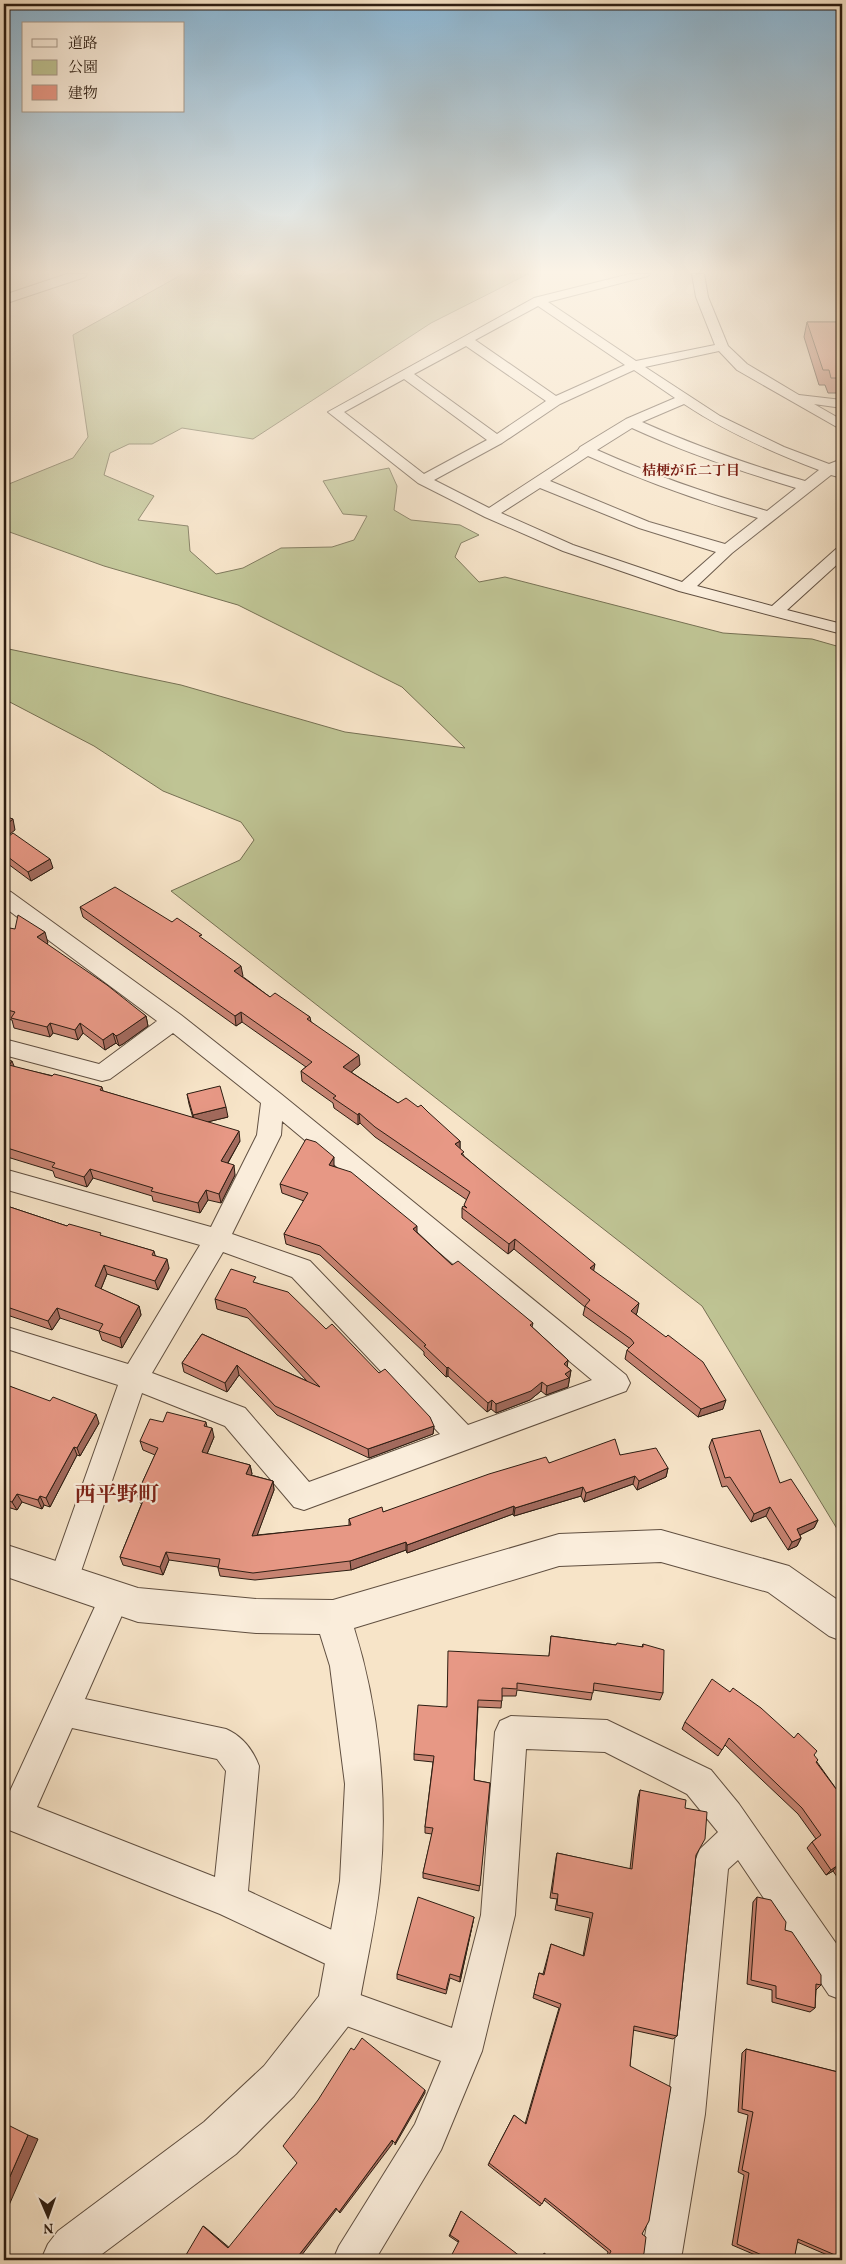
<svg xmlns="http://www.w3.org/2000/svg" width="846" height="2264" viewBox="0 0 846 2264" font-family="Vollkorn,'Noto Serif JP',serif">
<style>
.green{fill:#bfc494;stroke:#767053}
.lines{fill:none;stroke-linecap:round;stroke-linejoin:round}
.minor-casing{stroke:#604f40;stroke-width:2}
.tertiary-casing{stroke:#604f40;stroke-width:2}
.minor{fill:#faeddb;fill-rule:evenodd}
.tertiary{fill:#faeddb;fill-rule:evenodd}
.wall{fill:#c78372;stroke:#2d1d12}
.shaded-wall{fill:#a26a5d;stroke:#2d1d12}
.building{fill:#e79885;stroke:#2d1d12}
.labels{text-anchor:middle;stroke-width:4.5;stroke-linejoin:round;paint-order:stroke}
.far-neighbourhood-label{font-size:14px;font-weight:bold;fill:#7a1f14;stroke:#faeddb}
.near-quarter-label{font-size:21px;font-weight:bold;fill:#7a1f14;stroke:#faeddb}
</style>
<rect width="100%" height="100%" fill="#f7e4c8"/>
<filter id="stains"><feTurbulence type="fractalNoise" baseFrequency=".004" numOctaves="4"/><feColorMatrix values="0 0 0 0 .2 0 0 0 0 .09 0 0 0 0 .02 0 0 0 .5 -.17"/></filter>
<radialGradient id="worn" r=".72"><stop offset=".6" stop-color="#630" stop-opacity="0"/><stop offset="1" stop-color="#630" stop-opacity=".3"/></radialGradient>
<path class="green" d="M183,274h345l-97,49 -178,116 -71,-11 -30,16h-23l-19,9 -6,22 50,21 -16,24 50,6 2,25 26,23 27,-6 38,-20 51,-1 22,-7 13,-24 -24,-2 -20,-33 66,-13 8,18 -3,24 17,10 49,5 19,10 -18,8 -6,14 24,25 26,-5 218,56 89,6 28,8c5,10 3,22 -3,30l5,18v842l-140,-231 -531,-415 69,-31 14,-20 -13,-18 -78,-31 -69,-45 -90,-47v-51l177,37 164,47 120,16 -63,-61 -164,-82 -134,-39 -100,-36v-44l69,-28 15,-21 -15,-102z"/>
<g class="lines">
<defs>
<path id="minor" d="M630,274h20l-2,2 -100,26 88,59 79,-16 -19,-48 -4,-23h12l4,23 20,49 19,18 52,31 43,5v8l-28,-4 28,16v10l-105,-60 -18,-19 -74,16 75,49 64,31 45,17 13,-5v19l-11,-3 -99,78 -35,33 75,20 64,-57 6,-2v13l-55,50 55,14v10l-163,-43 -116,-40 -78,-34 -67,-34 -90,-71 206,-114zM538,306l87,59 -69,31 -81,-56zM466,346l80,55 -49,33 -83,-60zM634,370l41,28 -49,21 -46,28 -2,3 -89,58 -55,-28 68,-37 58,-39zM404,379l83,61 -63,34 -80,-62zM684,404c42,28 88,48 135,66l-14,11c-56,-16 -109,-35 -163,-59zM632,428c54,25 108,43 164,60l-29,23c-59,-17 -114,-36 -170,-61zM588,456c56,25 111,45 170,62l-33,26 -76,-22 -99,-41zM540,488l99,40 77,24 -34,30 -109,-37 -72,-32z
M4,890l7,2 170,123 100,79 345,281 4,8 -4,8 -322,119 -10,-3 -69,-81 -83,-33 -67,196 -11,5 -11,-5 -4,-10 69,-194 -114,-37v-22l124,38 72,-119 -196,-56v-20l207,58 46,-92 4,-32 -88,-70 -63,46 -8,2 -98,-26v-16l95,25 58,-43 -153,-114zM282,1121l310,259 -124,45 -158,-164 -78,-27 49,-99zM223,1252l69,25 148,157 -131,48 -64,-74 -93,-35z
M115,1582l11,5 4,10 -45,102 141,30c16,7 27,21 33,37l-11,125 112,52 5,13 -5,13 -13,5 -127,-60 -216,-86v-24l100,-217zM72,1728l145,31 9,12 -11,106 -178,-70z
M511,1716l96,4 104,50 28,34 103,148v48l-13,-5 -91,-135 -10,9 -23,245 -23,139 -3,7h-34l-3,-7 25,-139 28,-253 5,-12 18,-17 -31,-38 -82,-42 -79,-3 -11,166 -33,136 -41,99 -66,110h-42l6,-14 76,-122 26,-63 -116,-43 -5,-13 5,-13 13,-5 114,41 29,-113 14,-183 5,-11z"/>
<path id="tertiary" d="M67,274h20l-2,3 -81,27v-9z
M661,1530l128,36 53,37v38l-13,-5 -61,-44 -107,-30 -102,4 -205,62c25,80 34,169 26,253 -4,41 -14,83 -21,124l-6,15 -59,76 -58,58 -142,106h-53l7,-16 10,-13 146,-109 60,-56 55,-70 21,-115 5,-97 -15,-118 -10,-32 -64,-1 -118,-11 -134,-46v-32l134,44 118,11 77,1 226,-66z"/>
</defs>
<use href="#minor" class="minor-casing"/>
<use href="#tertiary" class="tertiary-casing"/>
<use href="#minor" class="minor"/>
<use href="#tertiary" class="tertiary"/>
</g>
<path class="wall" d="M807,322h35v71h-14l-3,-8h-6l-15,-48z
M4,840l49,28 -22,13 -27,-20z
M80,907l92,15 30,17 40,37 28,21 40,20 1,5 49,43 -9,7 47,31 20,4 42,34v8l4,7 130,115 43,42 -1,1 87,95 -25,8 -73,-58 2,-9 2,-2 -46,-33 2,-8 -71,-58 -6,5 -46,-36v-10l2,-1 3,-7 -92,-63 -15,-14 -2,2 -24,-17 -1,-5 -31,-22 -1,-10 5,-4 -64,-45 -6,4 -153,-109z
M4,927l44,16 -2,1 100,72 2,10 -25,18 -4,2 -3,-3 -11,7 -22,-17 -5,7 -25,-7 -3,4 -36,-9 -2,-8 -8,-2z
M4,1059l10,8 88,20 1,4 90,27 -4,-14 -2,-10 41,23 -21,5 33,19 -12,22 7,12 -14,28 -13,-3 -8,13 -47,-12 -1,-5 -59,-18 -6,9 -32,-10 -2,-6 -49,-15z
M334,1166l83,66 35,33 81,58 -1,4 36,33 -1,6 4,4 -3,17 -22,8 -5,-4 -11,9 -34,13 -5,-4 -4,3 -39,-36 -2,1 -22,-22v-3l-104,-97 -34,-11 -2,-10 20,-33 -22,-8 -2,-9z
M4,1205l63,21 87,25 1,4 14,13 -11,22 -51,-16 -6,15 38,17 2,9 -19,33 -20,-8 -3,-9 -39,-13 -8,12 -48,-16z
M257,1283l69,46 53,44 55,53 -1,8 -64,24 -92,-43 -38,-40 -12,17 -43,-20 -2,-9 20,-29 105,47 -59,-63 -31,-9 -2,-10z
M4,1384l95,39 -19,33 -3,-1 -27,52 -6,-2 -2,4 -20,-7 -5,8 -13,-4z
M163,1422h43l1,5 7,10 -7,17 43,11 2,9 -1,1 22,6 1,9 -17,45 92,-9v-7l34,-7 166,-49 71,-8 48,13 -2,9 -29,13 -4,-6 -49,18 -3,-6 -67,20 -1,-2 -106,39 -1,-3 -55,20 -96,10 -35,-4 -2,-8v-1l-49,-7 -6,15 -40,-10 -3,-8 22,-54h-2l-3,-9 18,-39 -12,-5 -3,-9z
M712,1439l68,44 38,37 -4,8 -14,7 1,3 -4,8 -9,4 -22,-34 -15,6 -24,-36 -5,1 -13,-40z
M551,1636l65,9 26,2 1,-3 20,49 -3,7 -67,-10 -2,10 -74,-10 -1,6h-14l-1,12 -23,-1 -4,73 16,3 -11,108 -56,-13v-5l9,-39 -7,-1v-6l8,-65 -19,-2v-6l32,-47 103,-51z
M685,1722l129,34 3,6 25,35v87l-9,-13 -7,4 -19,-27 5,-6 4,-3 -18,-25 -73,-69 -7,11 -36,-27z
M640,1790l45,18 11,47 -19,181 -4,3 -40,-9 -3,36 12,168 -1,26h-27l-7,-4 1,-4 -64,-52 -4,6 -52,-41 26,-50 11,9 34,-116 -26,-10 6,-25 4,1 8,-30 32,12 7,-38 -35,-8 2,-11 -7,-1 6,-40 1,-5 73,16 8,-72z
M757,1897l28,33 36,55 -5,5 -1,18 -5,4 -38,-10v-12l-25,-6 6,-82z
M473,1922l-13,60 -10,-4 -4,16 -49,-15v-5z
M746,2049l96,24v187h-3l-42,-18 -3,18h-27l-35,-15 12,-70 -6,-3 10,-57 -10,-3 4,-59z
M461,2211l-3,31 -9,-6z"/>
<path class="shaded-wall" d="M13,819l2,11 -11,9v-13z
M50,859l3,9 -22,13 -3,-9z
M45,932l3,11 -8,5 -3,-11z
M241,966l2,10 -7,5 -2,-10z
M241,1012l1,10 -6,4 -1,-10z
M146,1016l2,10 -25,18 -4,2 -3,-10z
M50,1023l3,10 -3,4 -3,-10z
M80,1023l3,10 -5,7 -3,-10z
M113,1033l3,10 -11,7 -2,-10z
M359,1055l1,10 -16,13 -1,-11z
M12,1061l4,10 -7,-6z
M226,1107l2,10 -33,8 -2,-10z
M359,1113l1,10 -2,2v-10z
M239,1131l1,10 -17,30 -2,-10z
M460,1141v9l-5,-6z
M334,1157v10l-5,-2z
M234,1165l1,10 -14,28 -2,-9z
M90,1169l3,9 -6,9 -3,-10z
M206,1190l2,10 -8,13 -2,-10z
M417,1226v10l-4,-7z
M515,1239l-1,10 -6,5 1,-10z
M167,1259l2,9 -11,22 -3,-9z
M595,1264l-2,10 -3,-6z
M104,1265l3,9 -9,22 -3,-10z
M639,1303l-2,10 -8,7 2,-9z
M139,1306l2,9 -19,33 -2,-10z
M57,1308l3,10 -8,12 -4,-9z
M568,1360l-1,9 -3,-5z
M237,1365l2,10 -12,17 -2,-9z
M448,1367v9l-2,1 1,-9z
M571,1370l-3,17 -22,8 1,-9z
M542,1382l-1,9 -11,9 -34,13v-9z
M492,1400l-1,9 -4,3 1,-9z
M726,1400l-3,9 -25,8 3,-8z
M96,1414l3,9 -19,33 -3,-8z
M434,1426l-1,8 -64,24 -1,-9z
M212,1428l2,9 -10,24 -2,-9z
M74,1447l3,8 -27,52 -4,-9z
M250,1465l2,9 -4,9 -2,-9z
M668,1468l-2,9 -29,13 2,-9z
M635,1476l-2,8 -49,18 2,-9z
M273,1481l1,9 -20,54 -2,-8z
M583,1487l-2,9 -67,20 1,-8z
M17,1494l5,8 -5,8 -5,-8z
M40,1496l4,9 -2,4 -4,-9z
M514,1506l-1,8 -106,39v-8z
M770,1507l-4,9 -15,6 3,-8z
M818,1520l-4,8 -20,10 3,-9z
M801,1538l-4,8 -9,4 4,-8z
M406,1542v8l-55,20 -1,-9z
M166,1552l3,8 -6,15 -3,-8z
M838,1865l-5,6 -7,4 5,-5z
M474,1917l-1,5 -13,60v-5z
M425,2090v3l-30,52v-2z
M28,2135l10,4 -32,73 -2,-1v-21z
M392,2140l1,3 -53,70 -1,-1z
M336,2208l1,1 -39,51h-3z
M203,2226l3,2 25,21 -3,-1z"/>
<path class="building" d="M807,322h35v56h-11l-2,-8h-6z
M4,816l9,3 -9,7z
M13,833l37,26 -22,13 -24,-18v-14z
M115,887l57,35 5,-4 25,17 -3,1 42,30 -7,5 36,26 5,-4 35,24 -3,2 52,36 -16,12 55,36 8,-5 12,9 3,-2 7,7 32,29 -5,3 9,8 -3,2 134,110 -5,4 49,35 -8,8 35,26 2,-2 35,27 23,38 -25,9 -74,-59 7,-7 -3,-4 -46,-33 5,-6 -75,-61 -6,5 -47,-36 1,-2 4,2 -3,-3 6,-13 -95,-65 -16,-14 -1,2 -25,-17 3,-2 -35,-25 11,-9 -71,-50 -6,4 -155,-109z
M18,915l27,17 -8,5 70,48 39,31 -26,18 -4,2 -3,-3 -10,7 -23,-17 -5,7 -25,-7 -3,4 -36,-9 4,-6 -11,-3v-82l11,2z
M4,1059l8,2 -3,4 43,11 2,-2 12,3 36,10 -2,3 139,41 -18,30 13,4 -15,29 -13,-4 -8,13 -47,-12 2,-3 -63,-19 -6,8 -32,-10 3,-4 -51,-16z
M220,1086l6,21 -33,8 -6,-21z
M306,1139l10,3 18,15 -5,8 22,7 66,54 -4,3 39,36 6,-4 75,62 -3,2 38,35 -4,4 7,6 -6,4 4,4 -22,8 -5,-4 -11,9 -35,13 -4,-4 -4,3 -40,-36 -1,1 -23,-22 2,-1 -106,-99 -36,-12 24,-41 -28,-9z
M4,1205l63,21 2,-2 32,9 -1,2 54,16 -2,4 15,4 -12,22 -51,-16 -9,21 44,20 -19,32 -21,-7 4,-7 -46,-16 -9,13 -44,-15z
M231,1269l25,8 -3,5 35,10 38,37 6,-5 47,49 6,-4 45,48 4,9 -66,23 -93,-43 -38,-41 -12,18 -43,-20 20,-29 118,53 -74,-78 -31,-10z
M4,1384l46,17 3,-4 43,17 -19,34 -3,-1 -28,51 -6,-2 -2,4 -21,-6 -5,8 -8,-3z
M167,1412l39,10 -2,4 8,2 -10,24 48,13 -4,9 27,7 -21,55 99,-11 -2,-6 33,-12 1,5 106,-38 57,-17 3,6 66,-24 5,16 36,-7 12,20 -29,13 -4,-5 -49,17 -3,-6 -68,21 -1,-2 -107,39 -1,-3 -56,19 -97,12 -35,-5 2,-9 -54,-7 -6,15 -40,-10 25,-61 -8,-2 21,-46 -18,-7 10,-22 13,3z
M760,1430l20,53 11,-4 27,41 -21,9 4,9 -9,4 -22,-35 -16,7 -24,-37 -5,1 -13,-39z
M551,1636l65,9 1,-2 26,4v-3l21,6 -1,43 -69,-10 -1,10 -76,-10v6l-15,-1v13l-24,-1 -4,80 16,3 -10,103 -57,-13 10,-45 -8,-1 9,-71 -20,-2 4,-49 29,2 1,-56 101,5z
M712,1679l18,13 3,-4 28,20 33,30 4,-5 19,18 -3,4 4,5 -2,2 26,35v74l-4,-6 -7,5 -19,-28 9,-7 -19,-27 -73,-70 -7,12 -37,-28z
M640,1790l46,10 -1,8 22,4 -2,27 -9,16 -19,181 -43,-10 -4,40 41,21 -22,134 -7,13 4,3 -2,16 -3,7h-24l-8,-5 2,-4 -66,-53 -3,6 -53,-41 25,-48 12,9 35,-120 -27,-10 5,-21 5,2 7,-31 33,12 9,-43 -36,-8 1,-11 -6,-1 5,-40 75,16z
M418,1897l56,20 -14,60 -10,-3 -4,16 -49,-16z
M757,1897l14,3 15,22 -1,8 7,2 29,43v10l-5,-1 -1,24 -39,-10v-12l-25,-6z
M362,2038l63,52 -30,53 -3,-3 -53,72 -3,-4 -41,52h-112l20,-34 25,22 69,-85 -14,-17 35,-46 33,-52 3,2z
M746,2049l96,24v185l-44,-19 -4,21h-21l-36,-16 12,-71 -7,-3 11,-58 -11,-3z
M4,2123l24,12 -24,55z
M461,2211l64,49h-76l10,-19 -9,-6z
M544,2253l10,7h-13z"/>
<linearGradient id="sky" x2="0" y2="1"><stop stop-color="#8bb8d7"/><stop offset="0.46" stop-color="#fbf3e6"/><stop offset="1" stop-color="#fbf3e6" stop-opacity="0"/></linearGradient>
<rect width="846" height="591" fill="url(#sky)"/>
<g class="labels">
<g class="far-neighbourhood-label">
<text x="691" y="475">桔梗が丘二丁目</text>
</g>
<g class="near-quarter-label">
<text x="117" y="1501">西平野町</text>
</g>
</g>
<rect width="846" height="2264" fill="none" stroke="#f7e4c8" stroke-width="20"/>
<rect x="5" y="5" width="836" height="2254" fill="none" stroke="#2d1d12" stroke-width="2.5"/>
<rect x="10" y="10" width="826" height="2244" fill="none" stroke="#2d1d12"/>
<rect x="22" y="22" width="162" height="90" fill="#faeddb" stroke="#a89a8b"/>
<rect x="32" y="39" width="25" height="8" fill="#faeddb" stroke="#a89a8b"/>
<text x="68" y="48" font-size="15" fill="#2d1d12">道路</text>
<rect x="32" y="60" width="25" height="15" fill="#bfc494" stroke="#a89a8b"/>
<text x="68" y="72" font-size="15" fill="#2d1d12">公園</text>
<rect x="32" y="85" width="25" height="15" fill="#e79885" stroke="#a89a8b"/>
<text x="68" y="98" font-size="15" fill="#2d1d12">建物</text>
<g transform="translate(48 2216) rotate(178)" stroke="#faeddb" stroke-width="4" paint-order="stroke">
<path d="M0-4L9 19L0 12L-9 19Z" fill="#2d1d12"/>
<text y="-8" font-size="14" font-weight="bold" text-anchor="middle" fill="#2d1d12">N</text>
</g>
<rect width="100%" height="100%" filter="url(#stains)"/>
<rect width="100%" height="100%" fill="url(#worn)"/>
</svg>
